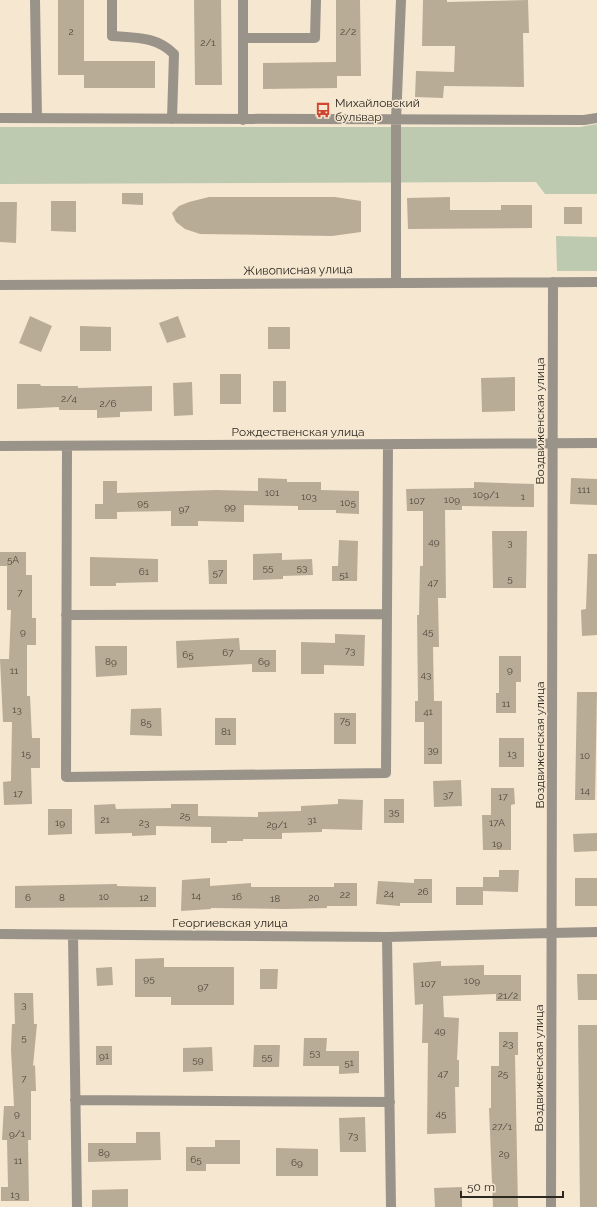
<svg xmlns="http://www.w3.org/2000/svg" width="597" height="1207" viewBox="0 0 597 1207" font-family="Raleway,sans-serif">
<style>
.green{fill:#bdcab0}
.building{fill:#b9ac96}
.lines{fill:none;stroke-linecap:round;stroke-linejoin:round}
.minor{stroke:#9a938a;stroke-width:10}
.labels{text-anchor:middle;stroke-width:3;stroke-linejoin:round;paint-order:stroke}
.number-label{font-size:10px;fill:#50493d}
.poi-label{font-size:12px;fill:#2d281f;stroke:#f5e7d0;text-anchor:start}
.street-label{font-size:12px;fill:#2d281f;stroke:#f5e7d0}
</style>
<rect width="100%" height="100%" fill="#f5e7d0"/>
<path class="green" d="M597,124v70h-52l-9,-12 -536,2v-57h580z
M556,236l41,1v34h-40z"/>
<path class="building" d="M58,0h26v61h71v27h-71v-13h-26z
M194,0h27l1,85h-27z
M336,0h24l1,76h-24v12l-74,1v-26l73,-1z
M423,0h24v2l81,-2 1,33h-6l1,54 -80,-1 -1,12 -28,-1 1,-26 38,1 1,-26h-33z
M122,193h21v12l-21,-1z
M209,197h126l26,4v31l-29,4 -132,-2 -15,-5 -9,-7 -4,-9 7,-7 10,-4z
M450,197v13h51v-5h31v23l-124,1 -1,-31z
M51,201h25v31l-25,-1z
M0,202h17l-1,41 -16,-1z
M564,207h18v17h-18z
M30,316l22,10 -11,26 -22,-9z
M178,316l8,21 -19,6 -8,-20z
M80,326l31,1v24h-31z
M268,327h22v22h-22z
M220,374h21v30h-21z
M515,377v34l-33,1 -1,-34z
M273,381h13v31h-13z
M192,382l1,33 -19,1 -1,-33z
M17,384h23l1,2h37v2l74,-2v25l-32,1v5l-23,1v-8h-38v-3l-42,2z
M258,478l29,1v3h34v8l38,1v23l-23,-1v-3h-38v-4l-54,-1v17l-46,-1v5h-27v-15l-54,1v7h-22v-15h8v-23h14v12l99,-3 42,1z
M571,478l26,1v26l-27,-1z
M474,482l60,2v23l-72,-1v4h-17l1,88h-8l1,49h-6l1,54h8v63h-18v-42h-9v-21h3l-1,-86h2l1,-49h3v-55h-16l-1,-22 68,-1z
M492,531h35l-1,57h-33z
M339,540l19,1 -1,40h-25v-15h6z
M0,552h26v23h6v43h4v27h-9v51h3l2,42h8v30h-9l1,36 -28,1 -1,-23 8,-1 1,-59h-9l-3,-63h9l2,-49h-4v-44h-7z
M282,553v7l30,-1 1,16 -30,1v3l-30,1v-26z
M588,554h9v81l-15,1 -1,-26 5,-1z
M90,557l68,2v23l-42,1v3h-26z
M208,560h19v24h-18z
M335,634l30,1 -1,31 -40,-1v9h-23v-32l34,1z
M239,638l1,12h36v22h-24v-8l-75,4 -1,-27z
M95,646h32v29l-31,2z
M499,656h22v26h-5v31h-20v-20h3z
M577,692h20l-2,108h-20z
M161,708l1,28 -32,-1 1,-26z
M334,713h22v31h-22z
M215,718h21v27h-21z
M499,738h25v29h-25z
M461,780l1,26 -28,1 -1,-26z
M491,788h23l1,16 -4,1v45h-28l-1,-35h9z
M338,799l25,1 -1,30 -40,-1v3l-40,1v6h-39v2h-16v2h-16v-16l-55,-1v9l-24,1v-3l-37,1 -1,-29 21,-1 1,5 55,-1v-4h27v12l60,1v-5l43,-1v-5l37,-2z
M384,799h20v24h-20z
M48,809h24v25l-24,1z
M597,833v18l-23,1 -1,-18z
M499,870h20l-1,22 -35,-1v-14h16z
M210,878v8l41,-3v4h83v-4h23v23h-30v2l-41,1 -75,-1v1l-30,2 1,-31z
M575,878h22v28h-22z
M414,879h18v24h-32v3l-24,-2 2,-23 36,2z
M117,884v2l39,1v20l-141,1v-22z
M456,887h27v18h-27z
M164,958v9h70v38h-63v-8h-36v-38z
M441,961v5l43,-1v10h37v26h-25v-7l-53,2 1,21 15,1 -2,42h2v27h-4l1,46 -29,1 1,-91h-6l1,-39 -8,1 -2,-42z
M112,967l1,18 -16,1 -1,-18z
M260,969h18l-1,20h-17z
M577,974h20v26h-19z
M14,993h19l1,31h3l-4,42 2,-1 1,26h-5v49h-3l1,61h-28v-14h7l-1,-47h-5l2,-34h10l-3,-56 1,-26h3z
M578,1025h19v182h-17z
M499,1032h19v23h-3l3,152h-25l-4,-99h2v-42h8z
M304,1038h23l-1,13h33v22l-20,1v-8h-36z
M254,1045h26l-1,22h-26z
M96,1046h16v19h-16z
M212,1047l1,24 -30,1v-24z
M365,1117l1,35h-26l-1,-34z
M136,1132h24l1,28 -73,2v-19h48z
M215,1140h25v24h-34v7h-20v-24h29z
M276,1148l42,1v27h-42z
M462,1187v20h-27l-1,-19z
M128,1189v18h-36v-17z"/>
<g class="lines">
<path class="minor" d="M35,0l2,118
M112,0v36c24,2 44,0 62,18l-2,65
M243,0v120
M243,38h72l1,-38
M0,118l584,2 13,-2
M396,282v-162l5,-120
M0,285l597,-3
M0,446l597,-3
M67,446l-1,331 320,-4 2,-328
M66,615l321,-1
M0,934l387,3 210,-5
M73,935l4,272
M387,937l4,270
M75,1100l315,2
M551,1207l2,-925"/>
</g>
<defs>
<symbol id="bus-bare" viewBox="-9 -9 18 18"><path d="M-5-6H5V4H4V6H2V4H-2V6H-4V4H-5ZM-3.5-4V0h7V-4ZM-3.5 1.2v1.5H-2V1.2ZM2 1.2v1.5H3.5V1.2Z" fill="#d1442f" stroke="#f5e7d0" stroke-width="2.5" paint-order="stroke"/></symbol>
</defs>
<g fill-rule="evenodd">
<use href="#bus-bare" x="312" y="99" width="22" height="22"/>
</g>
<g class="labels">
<g class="number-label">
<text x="71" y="35">2</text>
<text x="348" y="35">2/2</text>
<text x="208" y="46">2/1</text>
<text x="69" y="402">2/4</text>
<text x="108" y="407">2/6</text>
<text x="584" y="493">111</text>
<text x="272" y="496">101</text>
<text x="486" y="498">109/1</text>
<text x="309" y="500">103</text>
<text x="523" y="500">1</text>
<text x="452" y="503">109</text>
<text x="417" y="504">107</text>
<text x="143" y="506">95</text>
<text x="348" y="506">105</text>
<text x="230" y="510">99</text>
<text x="184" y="512">97</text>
<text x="434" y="545">49</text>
<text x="510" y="546">3</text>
<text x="13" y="563">5А</text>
<text x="268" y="571">55</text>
<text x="302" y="571">53</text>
<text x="144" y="575">61</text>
<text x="218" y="576">57</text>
<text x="344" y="578">51</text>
<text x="510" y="582">5</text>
<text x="433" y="586">47</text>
<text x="20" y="596">7</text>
<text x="23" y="635">9</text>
<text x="428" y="635">45</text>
<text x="350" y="654">73</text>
<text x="228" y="656">67</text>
<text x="188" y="658">65</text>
<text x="111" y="665">89</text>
<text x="264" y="665">69</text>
<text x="510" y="673">9</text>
<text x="14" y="674">11</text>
<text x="426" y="678">43</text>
<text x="506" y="707">11</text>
<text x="17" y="713">13</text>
<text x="428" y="715">41</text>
<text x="345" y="724">75</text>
<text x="146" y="726">85</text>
<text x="226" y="735">81</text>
<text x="433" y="753">39</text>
<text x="26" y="757">15</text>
<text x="512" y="757">13</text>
<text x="585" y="759">10</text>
<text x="585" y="794">14</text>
<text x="18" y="797">17</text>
<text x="448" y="798">37</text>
<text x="503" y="800">17</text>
<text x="394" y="815">35</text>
<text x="185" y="819">25</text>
<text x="105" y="823">21</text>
<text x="312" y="823">31</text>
<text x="60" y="826">19</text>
<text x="144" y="826">23</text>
<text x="497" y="826">17А</text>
<text x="277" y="828">29/1</text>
<text x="497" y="847">19</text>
<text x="423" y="895">26</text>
<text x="389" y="897">24</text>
<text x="345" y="898">22</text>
<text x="196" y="899">14</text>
<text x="104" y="900">10</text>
<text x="237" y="900">16</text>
<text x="28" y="901">6</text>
<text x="62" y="901">8</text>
<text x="144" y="901">12</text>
<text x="314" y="901">20</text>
<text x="275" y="902">18</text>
<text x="149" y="982">95</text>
<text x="472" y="984">109</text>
<text x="428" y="987">107</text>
<text x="203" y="990">97</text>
<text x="508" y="999">21/2</text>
<text x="24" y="1008">3</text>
<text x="440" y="1034">49</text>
<text x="24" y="1041">5</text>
<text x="508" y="1047">23</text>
<text x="315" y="1056">53</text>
<text x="104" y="1059">91</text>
<text x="267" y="1060">55</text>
<text x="198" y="1063">59</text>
<text x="349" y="1066">51</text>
<text x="443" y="1077">47</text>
<text x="503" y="1077">25</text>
<text x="24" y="1082">7</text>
<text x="17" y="1117">9</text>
<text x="441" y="1117">45</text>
<text x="502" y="1130">27/1</text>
<text x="17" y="1137">9/1</text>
<text x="353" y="1139">73</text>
<text x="104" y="1156">89</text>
<text x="504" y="1157">29</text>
<text x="196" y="1163">65</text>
<text x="18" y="1164">11</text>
<text x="297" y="1166">69</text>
<text x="15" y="1198">13</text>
</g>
<g class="poi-label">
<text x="335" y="107">Михайловский<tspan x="335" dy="14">бульвар</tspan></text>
</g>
<g class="street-label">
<text transform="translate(298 270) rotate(-1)" y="4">Живописная улица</text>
<text transform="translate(540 421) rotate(-90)" y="4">Воздвиженская улица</text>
<text x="298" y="436">Рождественская улица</text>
<text transform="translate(540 745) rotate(-90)" y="4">Воздвиженская улица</text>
<text x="230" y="927">Георгиевская улица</text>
<text transform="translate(539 1068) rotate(-90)" y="4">Воздвиженская улица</text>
</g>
</g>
<path d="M461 1191v6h102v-6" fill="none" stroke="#2d281f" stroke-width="2"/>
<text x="467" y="1191" font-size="12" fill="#2d281f" stroke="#f5e7d0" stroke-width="3" paint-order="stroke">50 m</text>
</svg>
